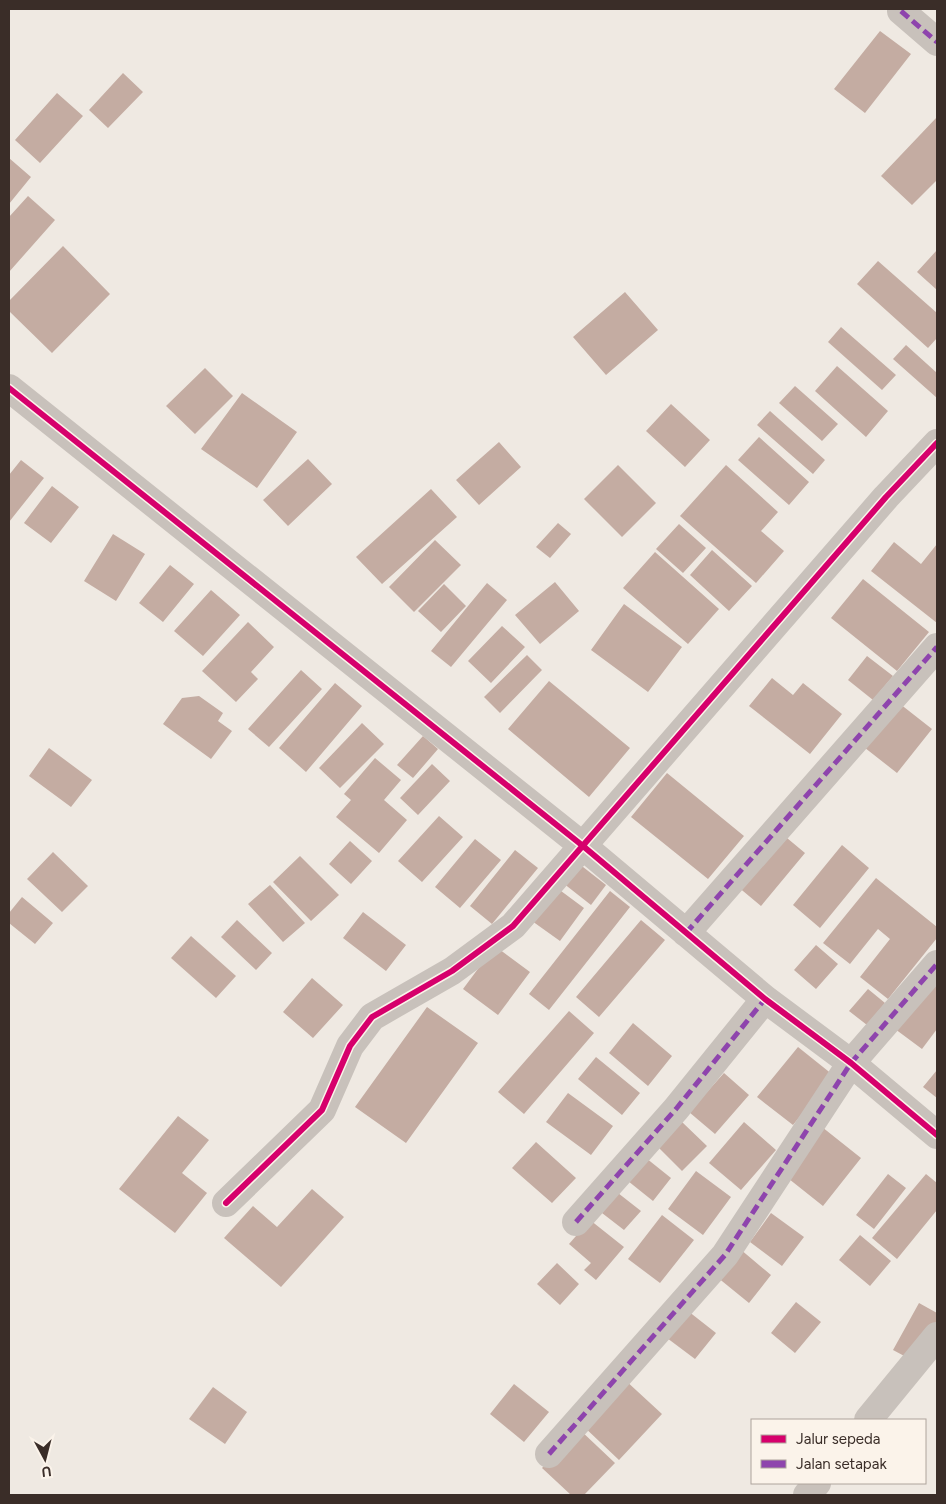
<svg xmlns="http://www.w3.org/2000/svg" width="946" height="1504" viewBox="0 0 946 1504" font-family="Figtree,sans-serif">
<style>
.building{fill:#c4aca2}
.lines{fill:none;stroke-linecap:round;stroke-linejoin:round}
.minor{stroke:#c8c1bb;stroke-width:28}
.quiet{stroke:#8e44ad;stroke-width:5;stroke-dasharray:10 5;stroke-linecap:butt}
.cycleway-casing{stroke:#fbf3ea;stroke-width:9}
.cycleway{stroke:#d6006c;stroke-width:6}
</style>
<rect width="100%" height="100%" fill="#efe9e2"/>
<path class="building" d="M880,31l31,23 -46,59 -31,-24z
M123,73l20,19 -35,36 -19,-18z
M57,93l26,23 -43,47 -25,-23z
M937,117v63l-25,25 -31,-29z
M9,158l22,19 -22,27z
M28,196l27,24 -46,52v-55z
M63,246l47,48 -58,59 -43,-42v-10z
M937,250v40l-20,-18z
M878,261l59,52v25l-9,10 -71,-64z
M625,292l33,38 -52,45 -33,-38z
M841,327l55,48 -14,15 -54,-48z
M906,345l31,28v25l-44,-39z
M837,366l51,45 -22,26 -51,-46z
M205,368l28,28 -38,38 -29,-28z
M795,386l43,38 -16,17 -43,-38z
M242,393l55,39 -40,56 -56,-39z
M671,404l39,36 -25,27 -39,-36z
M770,411l55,49 -12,14 -56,-49z
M759,437l50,45 -20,23 -51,-45z
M499,442l22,25 -42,38 -23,-25z
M308,459l24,25 -44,42 -25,-26z
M21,460l23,18 -35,44v-47z
M618,465l38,38 -34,34 -38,-38z
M726,465l52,47 -17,19 23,20 -28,32 -76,-67z
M52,486l27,21 -28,36 -27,-20z
M431,489l26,28 -75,67 -26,-27z
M558,523l13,11 -21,24 -14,-11z
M679,524l27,24 -23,25 -27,-24z
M113,534l32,20 -29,47 -32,-20z
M435,540l26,25 -47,47 -25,-25z
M894,542l27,22 16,-20v79l-66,-52z
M712,550l40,36 -23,25 -39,-36z
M655,552l64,57 -31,35 -65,-56z
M170,565l24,19 -31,38 -24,-19z
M863,579l66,53 -32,39 -66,-53z
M555,582l24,29 -39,33 -25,-29z
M487,583l20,17 -56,67 -20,-16z
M444,584l22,22 -25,26 -23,-21z
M211,590l29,25 -37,41 -29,-25z
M624,604l58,43 -34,45 -57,-42z
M248,622l26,25 -23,25 7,7 -22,23 -34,-31z
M502,626l23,21 -34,36 -23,-22z
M527,655l15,15 -42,43 -16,-16z
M867,656l26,20 -20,24 -25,-20z
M301,670l21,19 -53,58 -21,-18z
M772,678l21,17 10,-12 39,31 -32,40 -61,-48z
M549,681l81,67 -41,49 -81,-68z
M335,683l27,23 -56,66 -27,-24z
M199,696l24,17 -5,8 14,10 -21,28 -48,-35 19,-26z
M895,700l37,29 -35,44 -37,-29z
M362,723l22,21 -44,44 -21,-20z
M423,736l15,13 -25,29 -16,-13z
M49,748l43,32 -21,27 -42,-31z
M375,758l26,22 -17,20 23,20 -28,33 -43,-36 15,-17 -7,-6z
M432,764l18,17 -32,34 -18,-17z
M667,773l77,63 -36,43 -77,-62z
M439,816l24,21 -41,45 -24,-21z
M781,833l24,20 -44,53 -24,-20z
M475,839l26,21 -41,48 -25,-21z
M350,841l22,20 -21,23 -22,-20z
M842,845l27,23 -49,60 -27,-23z
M515,850l23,18 -46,56 -22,-18z
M53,852l35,34 -26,26 -35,-33z
M300,856l39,39 -28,26 -38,-39z
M578,863l28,22 -15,20 -28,-22z
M876,878l61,49v11l-49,61 -28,-22 30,-38 -12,-10 -28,35 -27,-21z
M270,885l35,38 -22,19 -35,-38z
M557,888l27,20 -24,33 -28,-20z
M610,891l20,16 -81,103 -20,-16z
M22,897l31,26 -18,21 -26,-21v-10z
M363,912l43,33 -20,26 -43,-33z
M237,920l35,33 -16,17 -35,-33z
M641,920l24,20 -66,77 -23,-20z
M191,936l45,40 -20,22 -45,-40z
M816,945l22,19 -22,25 -22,-19z
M495,946l35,26 -32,43 -35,-26z
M312,978l31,27 -30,33 -30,-26z
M937,982v47l-15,20 -31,-23z
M868,989l17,14 -18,22 -18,-14z
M427,1007l51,36 -72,100 -51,-36z
M569,1011l25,22 -70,81 -26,-22z
M633,1023l39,33 -24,30 -39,-33z
M798,1047l35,28 -40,50 -36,-28z
M596,1057l44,36 -18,22 -44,-36z
M937,1070v28l-14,-11z
M724,1073l25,22 -34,39 -26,-22z
M568,1093l45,33 -22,29 -45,-33z
M178,1116l31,24 -27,33 25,20 -32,40 -56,-44z
M682,1122l25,24 -25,25 -24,-24z
M744,1122l32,28 -35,40 -32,-27z
M822,1127l39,31 -38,48 -39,-31z
M536,1142l40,36 -24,25 -40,-35z
M646,1158l25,20 -18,23 -25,-20z
M696,1171l35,26 -28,38 -35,-26z
M888,1174l18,14 -32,41 -18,-14z
M926,1174l11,9v27l-40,49 -25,-21z
M312,1189l32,28 -63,70 -57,-49 29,-32 24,21z
M618,1193l23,18 -17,19 -22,-17z
M771,1213l33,24 -22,29 -32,-24z
M662,1215l32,25 -34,43 -32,-24z
M590,1220l34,27 -28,33 -12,-10 7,-7 -22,-19z
M860,1235l31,26 -21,25 -31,-26z
M740,1249l31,26 -22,28 -32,-26z
M557,1263l22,21 -19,21 -23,-21z
M796,1302l25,20 -26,31 -24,-20z
M919,1303l18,10v31l-12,23 -32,-17z
M688,1311l28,22 -21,26 -28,-21z
M624,1379l38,35 -43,46 -38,-36z
M514,1384l35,28 -25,30 -34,-28z
M213,1387l34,25 -22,32 -36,-25z
M579,1429l36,34 -31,32h-13l-29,-27z"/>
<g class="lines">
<path class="minor" d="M901,11l36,31
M9,388l574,458 182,153 86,64 86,72
M686,933l251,-286
M226,1203l96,-93 28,-64 22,-29 80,-46 61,-45 373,-429 51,-54
M576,1222l100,-113 89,-110
M868,1420l69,-84
M549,1454l176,-199 126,-192 86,-99
M807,1495l10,-12"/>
<path class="quiet" d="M901,11l36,31
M686,933l251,-286
M576,1222l100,-113 89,-110
M549,1454l176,-199 126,-192 86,-99"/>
<defs>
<path id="cycleway" d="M9,388l574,458 182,153 86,64 86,72
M226,1203l96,-93 28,-64 22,-29 80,-46 61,-45 373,-429 51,-54"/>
</defs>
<use href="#cycleway" class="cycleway-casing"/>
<use href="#cycleway" class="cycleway"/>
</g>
<rect width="946" height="1504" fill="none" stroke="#3a2d28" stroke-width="20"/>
<rect x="751" y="1419" width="175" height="65" fill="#fbf3ea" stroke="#aea49c"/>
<rect x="761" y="1435" width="25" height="8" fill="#d6006c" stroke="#aea49c"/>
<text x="796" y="1444" font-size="15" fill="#3a2d28">Jalur sepeda</text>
<rect x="761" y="1460" width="25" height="8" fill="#8e44ad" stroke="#aea49c"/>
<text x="796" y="1469" font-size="15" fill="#3a2d28">Jalan setapak</text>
<g transform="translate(45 1459) rotate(173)" stroke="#fbf3ea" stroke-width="4" paint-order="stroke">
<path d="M0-4L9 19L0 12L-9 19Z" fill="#3a2d28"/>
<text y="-8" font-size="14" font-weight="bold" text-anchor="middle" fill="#3a2d28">U</text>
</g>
</svg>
